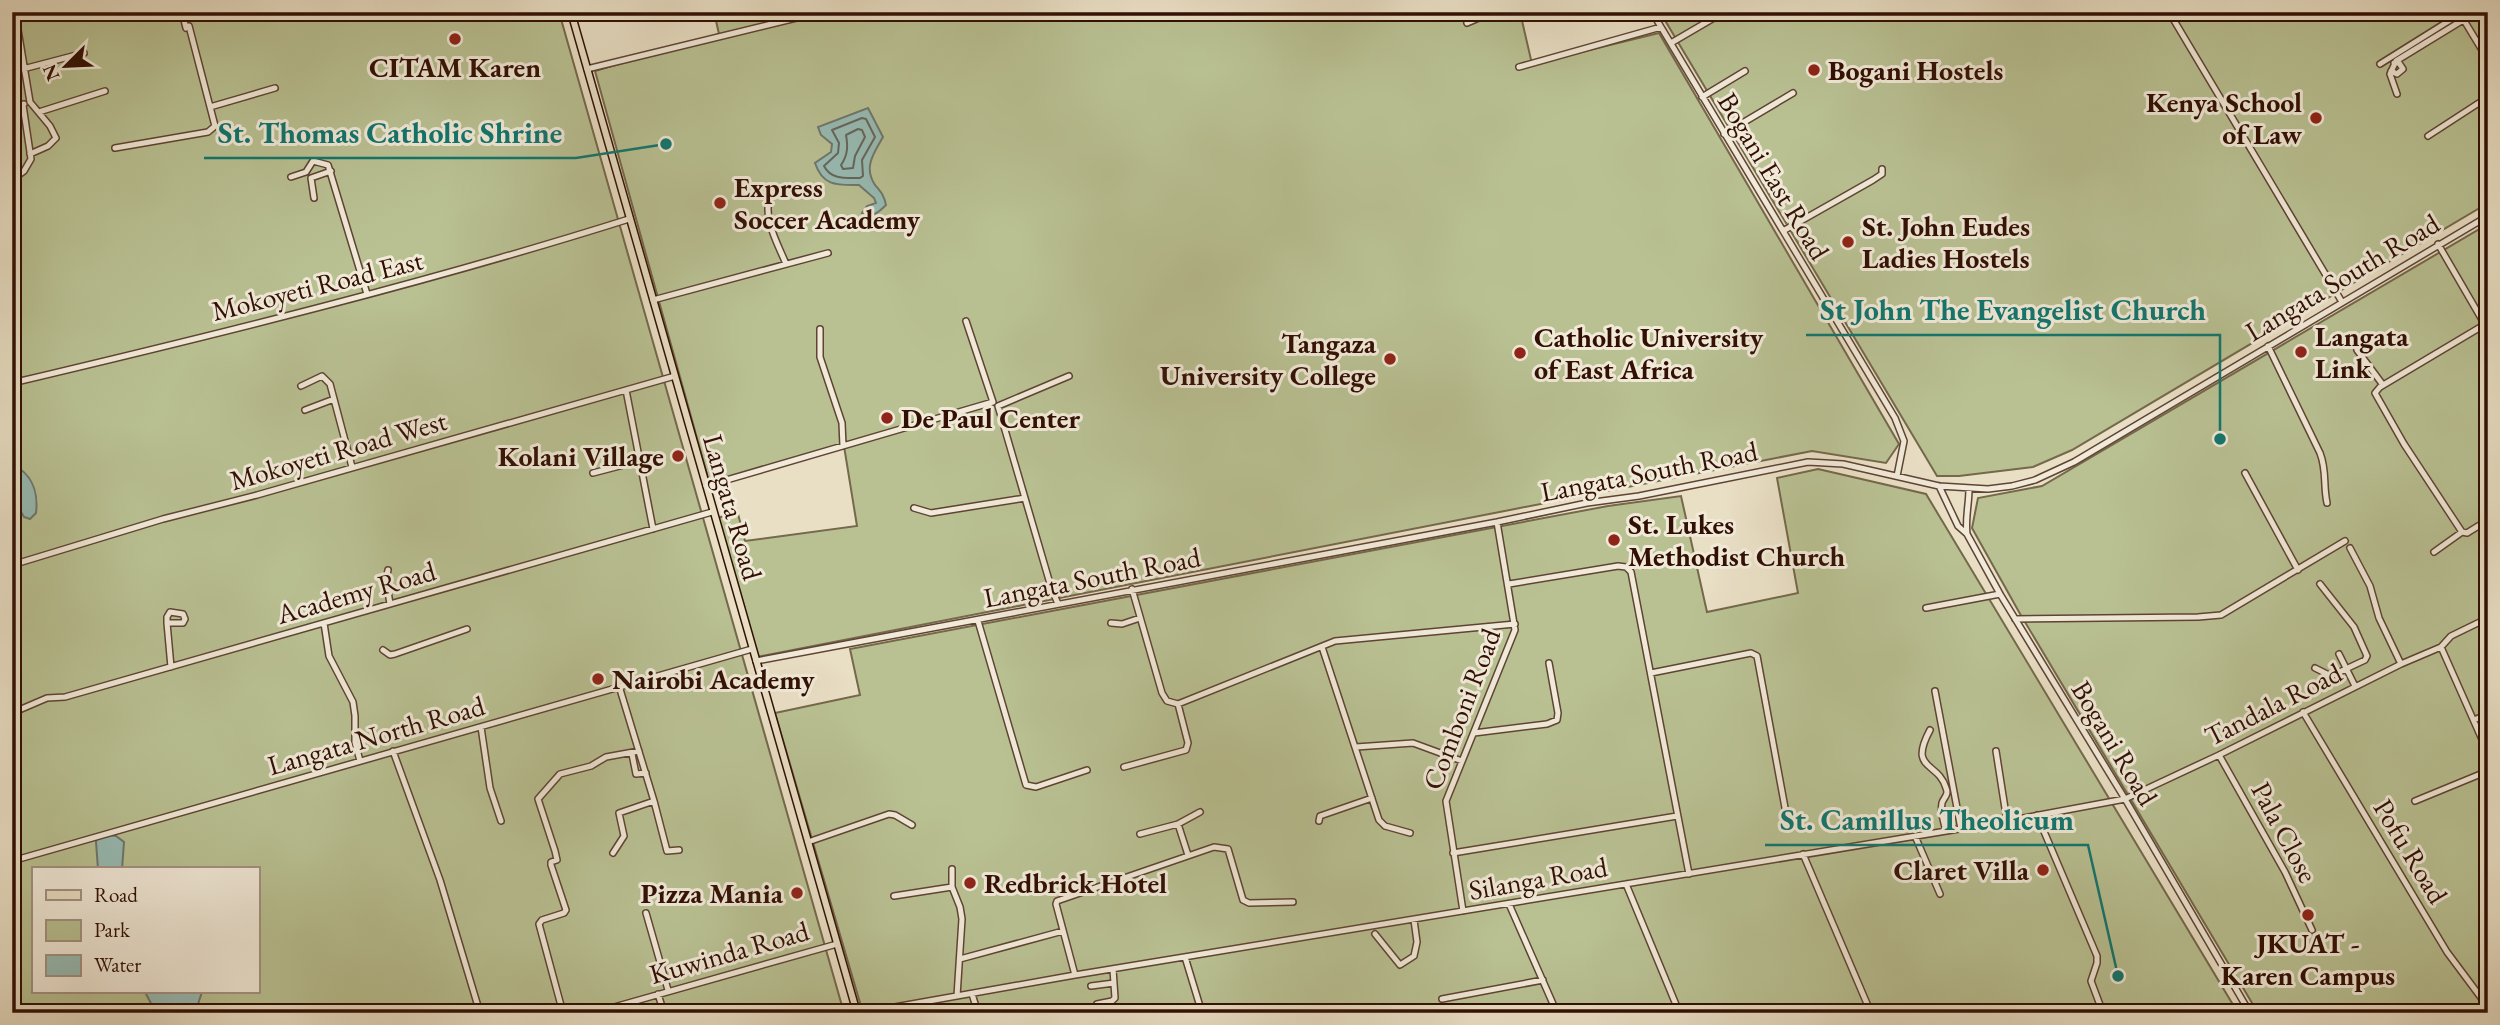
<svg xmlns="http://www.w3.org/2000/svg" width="2500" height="1025" viewBox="0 0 2500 1025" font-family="'EB Garamond',serif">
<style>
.green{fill:#b9c193;stroke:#75684b;stroke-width:2;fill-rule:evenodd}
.water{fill:#97bcb5;stroke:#6e776e;stroke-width:2}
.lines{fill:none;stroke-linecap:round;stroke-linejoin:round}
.shore{stroke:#64665c;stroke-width:2}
.minor-casing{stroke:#5f4334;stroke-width:8}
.major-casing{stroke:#310f03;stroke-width:9}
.minor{stroke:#f1ead9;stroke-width:5}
.major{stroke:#e9dfc5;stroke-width:6}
.poi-dot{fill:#8f2418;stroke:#f1ead9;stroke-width:2.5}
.labels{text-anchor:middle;stroke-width:6;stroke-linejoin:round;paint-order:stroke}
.poi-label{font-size:28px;font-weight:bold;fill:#310f03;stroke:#f1ead9;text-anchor:start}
.street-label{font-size:28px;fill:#310f03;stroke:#f1ead9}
.leader{fill:none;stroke:#0f766e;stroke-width:2.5}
.callout-dot{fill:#0f766e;stroke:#f1ead9;stroke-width:2.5}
.callout-label{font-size:30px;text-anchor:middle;font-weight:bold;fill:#0f766e;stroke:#f1ead9;stroke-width:6;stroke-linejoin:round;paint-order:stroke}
</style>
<rect width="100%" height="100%" fill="#e9dfc5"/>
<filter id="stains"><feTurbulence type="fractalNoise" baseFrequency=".00286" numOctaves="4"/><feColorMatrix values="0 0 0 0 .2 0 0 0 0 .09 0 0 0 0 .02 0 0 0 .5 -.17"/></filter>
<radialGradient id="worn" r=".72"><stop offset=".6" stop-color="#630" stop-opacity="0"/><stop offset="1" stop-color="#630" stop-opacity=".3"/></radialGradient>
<path class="green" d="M12,12h547l285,1001h-832zM33,869h224v123h-224z
M714,12h806l12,52 127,-31 240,411 -13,19 -74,-12 -1055,206 -43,-137 23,-10 8,31 112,-15 -13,-80 -134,39 -115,-414 124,-37z
M1660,12h828v191l-416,247 -39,17 -74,9h-22z
M2488,224v789h-230l-239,-401 -47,-84 6,-30 64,-12z
M1818,469l108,25 312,519h-1375l-88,-300 85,-18 -10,-46 758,-143 73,-10 26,116 91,-19 -21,-115z"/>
<path class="water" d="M868,108l15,29c-9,16 -20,30 -8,48 6,7 9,10 11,20 -8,8 -12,12 -24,8l5,-7 9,-3 -2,-5 -15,-13c-21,0 -36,2 -44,-22l16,-11 1,-8 -11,-9 -3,-8z
M20,469c14,10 18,27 16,44l-6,6 -6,-2 -12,-21v-25z
M110,835l6,1 8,6 -2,27h-24l-2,-27 1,-3z
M145,992h57l-7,21h-39z"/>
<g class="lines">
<path class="shore" d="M862,118l4,1 9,18 -13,23 1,16 -3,2c-14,0 -29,2 -36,-12l14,-13 1,-10 -7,-13z
M858,129l4,1 3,7 -10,19 -2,12 -10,1 -2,-4c7,-10 7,-19 5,-30z"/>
<defs>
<path id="minor" d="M15,12l15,90 20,24 6,12 -8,8 -18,8
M1652,12l243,406 9,23 -7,35
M1755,12l5,3 6,-3
M1791,12l7,6 13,-6
M2169,12l173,290
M2462,17l26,43
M1467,23l26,-11
M1671,43l53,-31
M2380,64l80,-50
M1519,67l142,-40
M23,69l61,-16
M587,69l234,-57
M2391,71l6,3 6,-5 -4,-6h-5
M2397,94l-7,-20 6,-13 67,-41
M1702,97l43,-26
M12,107l12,-3
M210,107l65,-19
M39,112l66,-21
M1724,134l69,-41
M2428,136l60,-39
M115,148l93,-16 7,-6 -26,-100 -3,2 -4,-16
M291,177l15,-5 7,-11 15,4 39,129
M12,180l12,-9 7,-12 -8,-54
M314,198l-3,-20 20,-7
M1783,231l90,-51 9,-6v-5
M2438,244l50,86
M786,264c-8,-20 -25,-48 -15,-70l16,-7
M653,300l175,-47
M2484,325l-104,62 -5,6 29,51 58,88 5,1 21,-13
M820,329v28l22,66 1,23
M2268,346l52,107c7,18 3,31 7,50
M2357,350l26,35
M12,383c207,-49 414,-100 617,-164
M301,386l21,-10 8,8 22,83
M626,390l27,139
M305,410l29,-11
M593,473l46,-12
M2245,473l53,97
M706,486l287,-84 -27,-81
M1939,486l19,40 9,8
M1969,489c0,15 -4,30 -2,45l33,60 125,205 125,214
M914,508l17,5 94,-15
M2350,548l20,38 9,32 22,46
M2434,552l28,-20
M12,565l151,-46 94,-24 418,-119
M388,570l-2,9 4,25
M1509,584l109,-18 8,1 5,5 58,302
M1132,589l30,104 5,8 11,3 157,-63 180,-17
M1058,604l-7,-17 -53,-181 71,-30
M1926,608l74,-14
M2015,619l183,-2 23,-2 124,-74
M978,621l48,164 10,2 51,-17
M167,623h16l2,-4 -2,-5 -13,-2 -3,5v6l4,44
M324,623l5,33 24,46 2,14v26l5,19
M1111,623l11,1 18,-6
M1322,647l57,173 6,6 25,7
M2441,647l47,106
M2441,647l10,-11 37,-18
M383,650l7,5 5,-1 72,-25
M2339,654l16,32
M756,661l741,-139 90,-19 52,-7 169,-34 35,2 96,22 49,3 24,-3 23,-6 39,-18 414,-246
M2315,668l16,8 34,-16 2,-4 -13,-29 -34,-43
M1651,673l100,-20 6,3 31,168
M1935,691l26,138
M2303,712l144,240 41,55
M12,713l35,-15 18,-1 647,-185
M2474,720l14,-6
M481,727l9,61 11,33
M1930,730c-22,41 8,31 16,58 3,7 -2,9 -4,15 -2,10 2,19 4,28
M1474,733l73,-9 10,-4 1,-7 -9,-50
M1356,747l57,-4 49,18
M393,751l47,129 40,133
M1996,751l11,70
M632,754l4,20 10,-1
M2219,755l66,117 27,58
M12,766v11
M1124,767l62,-17 2,-7 -10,-39
M654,801l13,50 12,-1
M2415,801l73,-30
M2037,815l60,141v7l-6,18 12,32
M1319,821l1,-5 52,-18
M1178,824l10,31
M1140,834l38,-10 22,-12
M1915,836l25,58
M808,842l81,-28 6,1 17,10
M613,853l11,-17 -5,-23 35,-12 -35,-115
M1453,853l224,-37
M1803,854l68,159
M12,861l740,-212
M952,869v18l8,20 2,12 -5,77
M1626,884l51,123
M894,896l58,-9
M1509,904l48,109
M1463,911l-17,-110 69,-171 -18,-108
M646,913l22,77
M1375,934l25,31 14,-9 3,-14 -3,-22
M1185,957l17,56
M960,959l103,-28
M1075,975l-19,-71 1,-3 157,-54 14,2 15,51 6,3 44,-1
M1091,986l23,-3
M658,994l6,19
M972,994l6,19
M1442,999l101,-19
M1097,1004l15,-3 3,-3 -2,-29
M563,1013l-24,-89 3,-4 22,-7 2,-3 -15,-45v-3l6,-2 -2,-9 -17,-52 22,-25 31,-8 15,-9 33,-6
M593,1013l244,-69
M861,1013l214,-38 932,-154 118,-22 94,-44 182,-91 40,-17"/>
<path id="major" d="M571,12l286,1001"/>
</defs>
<use href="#minor" class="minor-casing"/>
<use href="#major" class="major-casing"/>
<use href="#minor" class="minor"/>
<use href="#major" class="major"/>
</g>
<g class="poi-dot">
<circle cx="455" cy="39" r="7"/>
<circle cx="1814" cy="70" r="7"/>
<circle cx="2316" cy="118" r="7"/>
<circle cx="720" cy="203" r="7"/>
<circle cx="1848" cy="242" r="7"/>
<circle cx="2301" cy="352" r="7"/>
<circle cx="1520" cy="353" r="7"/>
<circle cx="1390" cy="359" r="7"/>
<circle cx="887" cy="418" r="7"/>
<circle cx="678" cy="456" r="7"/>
<circle cx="1614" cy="540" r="7"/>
<circle cx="598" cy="679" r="7"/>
<circle cx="2043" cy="870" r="7"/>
<circle cx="970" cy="883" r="7"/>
<circle cx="797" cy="893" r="7"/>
<circle cx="2308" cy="915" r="7"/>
</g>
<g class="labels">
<g class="poi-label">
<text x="455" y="77" text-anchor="middle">CITAM Karen</text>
<text x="1828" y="80">Bogani Hostels</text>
<text x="2302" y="112" text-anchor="end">Kenya School<tspan x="2302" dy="32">of Law</tspan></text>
<text x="734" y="197">Express<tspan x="734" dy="32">Soccer Academy</tspan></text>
<text x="1862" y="236">St. John Eudes<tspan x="1862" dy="32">Ladies Hostels</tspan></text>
<text x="2315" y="346">Langata<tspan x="2315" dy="32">Link</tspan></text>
<text x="1534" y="347">Catholic University<tspan x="1534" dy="32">of East Africa</tspan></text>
<text x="1376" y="353" text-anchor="end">Tangaza<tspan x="1376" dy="32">University College</tspan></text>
<text x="901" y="428">De Paul Center</text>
<text x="664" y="466" text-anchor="end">Kolani Village</text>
<text x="1628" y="534">St. Lukes<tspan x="1628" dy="32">Methodist Church</tspan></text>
<text x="612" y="689">Nairobi Academy</text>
<text x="2029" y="880" text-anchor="end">Claret Villa</text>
<text x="984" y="893">Redbrick Hotel</text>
<text x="783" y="903" text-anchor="end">Pizza Mania</text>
<text x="2308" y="953" text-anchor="middle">JKUAT -<tspan x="2308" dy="32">Karen Campus</tspan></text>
</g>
<g class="street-label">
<text transform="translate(1774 176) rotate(59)" y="10">Bogani East Road</text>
<text transform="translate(2342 277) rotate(-31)" y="10">Langata South Road</text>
<text transform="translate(317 285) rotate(-14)" y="10">Mokoyeti Road East</text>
<text transform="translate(338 450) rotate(-16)" y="10">Mokoyeti Road West</text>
<text transform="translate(1649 471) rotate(-11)" y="10">Langata South Road</text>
<text transform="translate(733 507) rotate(74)" y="10">Langata Road</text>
<text transform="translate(1092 577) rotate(-11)" y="10">Langata South Road</text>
<text transform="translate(356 592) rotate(-16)" y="10">Academy Road</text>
<text transform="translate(2273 704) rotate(-27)" y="10">Tandala Road</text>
<text transform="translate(1461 709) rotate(-69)" y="10">Comboni Road</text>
<text transform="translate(376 735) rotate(-16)" y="10">Langata North Road</text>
<text transform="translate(2115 743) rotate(59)" y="10">Bogani Road</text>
<text transform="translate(2285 832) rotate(62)" y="10">Pala Close</text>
<text transform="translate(2411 851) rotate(59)" y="10">Pofu Road</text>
<text transform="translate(1538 878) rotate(-10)" y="10">Silanga Road</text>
<text transform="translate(729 952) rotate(-16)" y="10">Kuwinda Road</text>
</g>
</g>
<path class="leader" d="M666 144L576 158H204M2220 439L2220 335H1806M2118 976L2088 845H1765"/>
<g class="callout-dot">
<circle cx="666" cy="144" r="7"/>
<circle cx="2220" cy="439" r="7"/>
<circle cx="2118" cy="976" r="7"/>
</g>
<g class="callout-label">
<text x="390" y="143">St. Thomas Catholic Shrine</text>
<text x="2013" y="320">St John The Evangelist Church</text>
<text x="1927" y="830">St. Camillus Theolicum</text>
</g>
<rect width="2500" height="1025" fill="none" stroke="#e9dfc5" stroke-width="42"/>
<rect x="14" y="14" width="2472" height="997" fill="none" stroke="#310f03" stroke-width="3.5"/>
<rect x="21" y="21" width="2458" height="983" fill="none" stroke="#310f03" stroke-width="2"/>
<rect x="32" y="867" width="228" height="126" fill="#f1ead9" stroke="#a49283" stroke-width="2"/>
<rect x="46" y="890" width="35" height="10" fill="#e9dfc5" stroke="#a49283" stroke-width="2"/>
<text x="94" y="902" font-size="21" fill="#310f03">Road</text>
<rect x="46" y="920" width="35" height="21" fill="#b9c193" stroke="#a49283" stroke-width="2"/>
<text x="94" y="937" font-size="21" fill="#310f03">Park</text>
<rect x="46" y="955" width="35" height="21" fill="#97bcb5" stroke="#a49283" stroke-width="2"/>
<text x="94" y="972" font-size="21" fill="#310f03">Water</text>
<g transform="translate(66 66) rotate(246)" stroke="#f1ead9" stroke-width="5" paint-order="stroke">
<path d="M0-5L12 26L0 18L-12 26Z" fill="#310f03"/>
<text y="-10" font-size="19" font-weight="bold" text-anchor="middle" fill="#310f03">N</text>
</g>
<rect width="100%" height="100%" filter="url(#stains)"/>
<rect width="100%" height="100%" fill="url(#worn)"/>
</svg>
